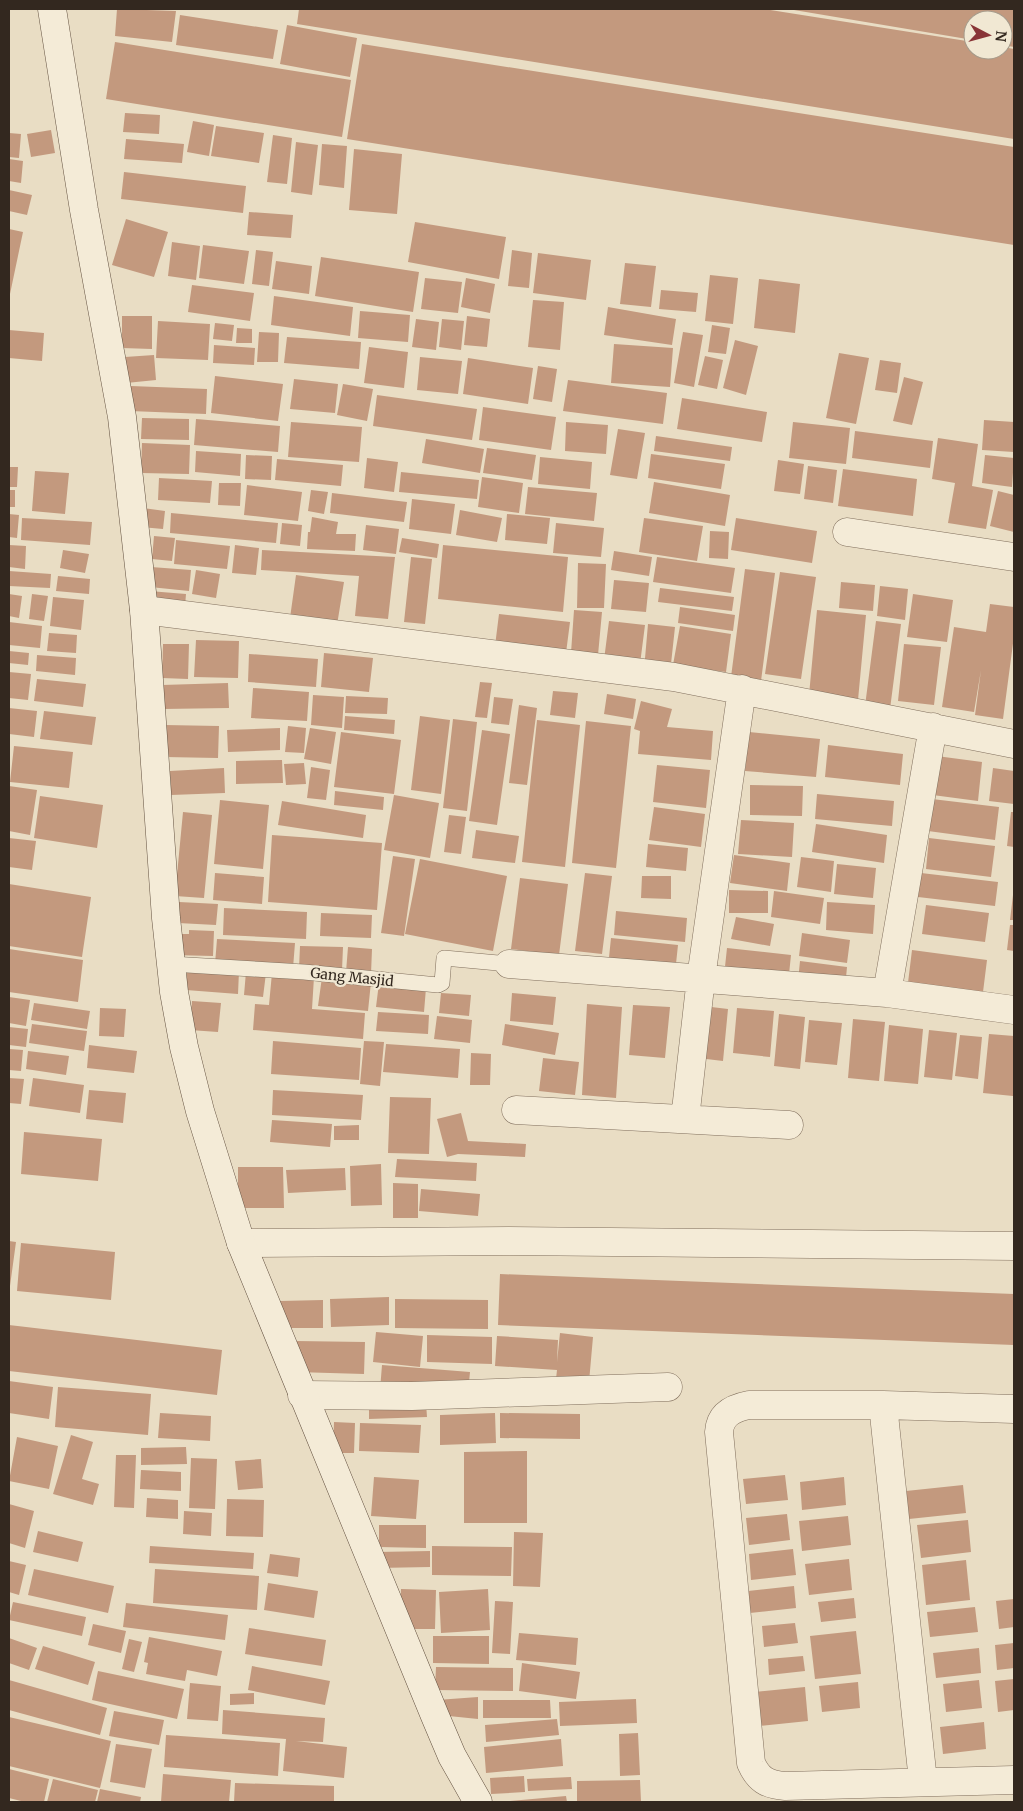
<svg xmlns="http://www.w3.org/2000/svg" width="1023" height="1811" viewBox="0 0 1023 1811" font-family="Merriweather,serif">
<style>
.building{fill:#c3997e}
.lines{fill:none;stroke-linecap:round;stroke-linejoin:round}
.lane-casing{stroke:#816f5d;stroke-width:16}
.street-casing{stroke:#816f5d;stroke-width:29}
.secondary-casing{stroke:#635140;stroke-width:29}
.lane{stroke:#f4ebd7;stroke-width:15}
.street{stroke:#f4ebd7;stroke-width:28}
.secondary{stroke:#f4ebd7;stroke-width:28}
.labels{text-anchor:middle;stroke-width:4.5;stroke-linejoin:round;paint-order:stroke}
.street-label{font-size:14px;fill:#33281f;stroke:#f1e8d3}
</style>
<rect width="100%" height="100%" fill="#e9ddc4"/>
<path class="building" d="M117,9l59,2 -4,31 -57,-6z
M299,9h465l209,33v8h30v-3l11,2v90l-717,-115z
M788,9h226v38l-11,-2v-25h-30v20z
M180,15l98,15 -5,29 -97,-14z
M287,25l70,13 -7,39 -70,-13z
M115,42l236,38 -9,57 -236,-38z
M362,44l652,103v98l-667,-106z
M125,113l35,2 -1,19 -36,-2z
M193,121l21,4 -5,31 -22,-4z
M216,126l48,7 -5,30 -48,-7z
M51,130l4,23 -24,4 -4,-23z
M9,133l12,1 -2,24 -10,-1z
M273,135l19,3 -5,46 -20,-2z
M126,139l58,5 -2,19 -58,-4z
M296,142l22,3 -6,50 -21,-3z
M322,144l25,2 -3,42 -25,-3z
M354,149l48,5 -5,60 -48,-4z
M9,159l14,2 -2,22 -12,-2z
M124,172l122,14 -3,27 -122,-14z
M9,190l23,5 -5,20 -18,-4z
M249,212l44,3 -2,23 -44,-3z
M126,219l42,13 -14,45 -42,-12z
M415,222l91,15 -7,42 -91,-17z
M9,229l14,3 -13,62h-1z
M172,242l28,4 -4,34 -28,-4z
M203,245l46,6 -5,33 -45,-6z
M256,250l17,2 -4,34 -17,-2z
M512,250l20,3 -3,35 -21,-2z
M538,253l53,7 -5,40 -53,-7z
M321,257l98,15 -6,40 -98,-16z
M276,261l36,5 -3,28 -37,-5z
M625,263l31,3 -5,41 -31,-3z
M710,275l28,3 -5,46 -28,-3z
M425,278l37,4 -4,31 -37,-4z
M466,278l29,6 -5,29 -29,-6z
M759,279l41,5 -5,49 -41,-5z
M192,285l62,8 -4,28 -62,-9z
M661,290l37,3 -2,19 -37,-3z
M274,296l79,11 -3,29 -79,-11z
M533,300l31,2 -4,48 -32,-3z
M608,307l68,12 -4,26 -68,-10z
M360,311l50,4 -2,27 -50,-4z
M122,316h30v33l-30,-1z
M467,316l23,3 -3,28 -23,-2z
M416,319l23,3 -3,28 -24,-3z
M442,319l22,2 -3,29 -22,-3z
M158,321l52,3 -2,36 -52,-2z
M215,323l19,2 -2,16 -19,-2z
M712,325l18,3 -4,26 -18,-2z
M237,328l15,1v14h-16z
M9,330l35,3 -2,28 -33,-3z
M259,332l20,1 -1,29h-21z
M683,332l20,3 -9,52 -20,-4z
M287,337l74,5 -2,27 -75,-6z
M735,340l23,6 -12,49 -23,-7z
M614,344l59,4 -3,39 -59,-4z
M214,345l41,3 -1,17 -41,-2z
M369,347l39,5 -4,36 -40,-5z
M839,353l30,5 -13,66 -30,-6z
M154,355l2,25 -30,3 -1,-26z
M705,356l18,4 -6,29 -19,-4z
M420,357l42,4 -4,33 -41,-4z
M468,358l65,10 -5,36 -65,-10z
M880,360l21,3 -4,30 -22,-3z
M538,366l19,3 -5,33 -19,-3z
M215,376l68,8 -5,37 -67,-8z
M904,377l19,5 -11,43 -19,-4z
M294,379l44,5 -3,29 -45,-4z
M568,380l99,13 -4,31 -100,-13z
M343,384l30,5 -6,32 -30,-6z
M131,386l76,3 -1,25 -76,-3z
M377,395l100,14 -5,31 -99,-14z
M682,398l85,14 -5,30 -85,-13z
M483,407l73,10 -5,33 -72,-10z
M142,418l47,1v21l-48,-1z
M196,419l84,7 -2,26 -84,-7z
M984,420l30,2v30l-32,-2z
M291,422l71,5 -3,35 -71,-5z
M566,422l42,3 -2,29 -41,-3z
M793,422l57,6 -4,36 -57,-6z
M618,429l27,4 -8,46 -27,-4z
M855,431l78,10 -3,27 -78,-10z
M656,436l76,11 -2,14 -76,-10z
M938,438l40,6 -6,42 21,4 -7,39 -38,-6 7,-40 -23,-4z
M426,439l58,10 -4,24 -58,-10z
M142,443l48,2 -1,29 -48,-1z
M487,448l49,7 -4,25 -49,-7z
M196,451l45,3 -1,22 -45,-4z
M651,454l74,10 -4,25 -73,-11z
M246,455l26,1 -1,24 -26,-1z
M985,455l29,3 -2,29 -30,-4z
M540,457l52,5 -2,27 -52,-5z
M367,458l31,4 -4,30 -30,-4z
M277,459l66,6 -2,21 -66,-6z
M778,460l26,4 -4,30 -26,-3z
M808,466l29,4 -4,33 -29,-4z
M9,467h9l-1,20h-8z
M843,469l74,10 -4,37 -75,-10z
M35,471l34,2 -4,41 -33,-3z
M401,472l78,8 -2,19 -78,-7z
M482,477l41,6 -4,30 -41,-6z
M159,478l53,3 -2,22 -52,-3z
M654,482l76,13 -5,31 -76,-13z
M219,483h22l-1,23 -22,-1z
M247,485l55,7 -4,29 -54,-6z
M528,487l69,6 -3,28 -69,-7z
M9,490h6v17h-6z
M311,490l17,2 -4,22 -16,-3z
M998,491l16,4v37l-24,-6z
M332,493l75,9 -3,20 -74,-9z
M412,499l43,5 -4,30 -42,-5z
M143,508l22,3 -2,18 -22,-2z
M460,510l42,8 -5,24 -41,-7z
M171,513l107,10 -2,20 -106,-10z
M9,514l10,1 -2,23 -8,-1z
M507,514l43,4 -3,26 -42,-4z
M312,517l26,5 -2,12h20l-1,17 -48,-2 1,-17h2z
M22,518l70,4 -2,23 -69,-5z
M644,518l59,8 -6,35 -58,-9z
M736,518l81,13 -5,32 -81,-13z
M282,523l20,2 -2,21 -20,-2z
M556,523l48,5 -3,29 -48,-4z
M366,525l33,4 -3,25 -33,-4z
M710,531l19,1 -1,27 -19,-1z
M154,536l21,2 -3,23 -20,-2z
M402,538l37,6 -2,14 -38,-6z
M176,540l54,6 -3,23 -53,-5z
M9,545l17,1 -1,23 -16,-2z
M235,545l24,3 -3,27 -24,-2z
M443,545l125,12 -5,55 -125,-13z
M63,550l26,4 -4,19 -25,-5z
M262,550l133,7 -7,62 -33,-3 4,-40 -98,-6z
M614,551l38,6 -3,19 -38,-6z
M411,557l21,2 -7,65 -21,-2z
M657,557l78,11 -4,25 -78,-11z
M578,563l28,1 -2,44h-27z
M151,567l40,3 -2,21 -39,-4z
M745,569l30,4 -14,108 -30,-4z
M196,570l24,4 -4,24 -24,-4z
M9,571l42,3 -1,14 -41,-2z
M780,572l36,5 -15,102 -36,-5z
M296,575l48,7 -7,43 -47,-7z
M58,576l32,3 -1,15 -33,-3z
M614,580l35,3 -3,29 -35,-3z
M841,582l34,3 -2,26 -34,-3z
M880,586l28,3 -3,31 -28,-4z
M660,588l74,9 -2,14 -74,-9z
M149,591l37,3 -1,12 -37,-3z
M9,594l13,2 -3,22 -10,-2z
M32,594l16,2 -4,25 -15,-2z
M913,594l40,6 -6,42 -40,-5z
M53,597l31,3 -3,30 -31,-4z
M990,604l24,3v29l-11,83 -28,-4 6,-45 -7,42 -32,-5 12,-80 32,5z
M680,607l55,8 -2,16 -55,-8z
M574,610l28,2 -4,43 -27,-2z
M817,610l49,5 -8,85 -49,-5z
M499,614l71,8 -4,31 -71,-7z
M609,621l36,4 -5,39 -36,-4z
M876,621l25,3 -11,85 -25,-3z
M9,622l33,4 -2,22 -31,-3z
M648,624l27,3 -5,46 -26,-3z
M680,626l51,8 -5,38 -53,-7z
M49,633l28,2 -1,18 -29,-2z
M196,640l43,1 -1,37 -44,-1z
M163,644h26l-1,35 -26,-1z
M904,644l37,3 -7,58 -36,-4z
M9,651l20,2 -1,12 -19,-2z
M324,653l49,5 -4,34 -48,-5z
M249,654l69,5 -2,28 -68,-5z
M37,655l39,3 -1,17 -39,-4z
M9,672l22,2 -3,26 -19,-2z
M37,679l49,5 -3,23 -49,-6z
M480,682l12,1 -5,35 -12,-1z
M228,683l1,25 -66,1 -1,-24z
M253,688l56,4 -2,29 -56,-3z
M553,691l25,2 -3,25 -25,-3z
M607,694l29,5 -3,20 -29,-5z
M313,695l31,2 -2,31 -31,-3z
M346,696l42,2 -1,16 -42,-1z
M494,697l19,2 -4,26 -18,-2z
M641,701l31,8 -5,18 46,4 -2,29 -73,-6 2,-23 -6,-2z
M519,705l18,3 -10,77 -18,-2z
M9,708l28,3 -3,26 -25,-3z
M44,711l52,6 -4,28 -52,-6z
M345,716l50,4 -1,14 -50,-4z
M420,716l30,4 -9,74 -30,-4z
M453,719l24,3 -10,89 -24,-3z
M537,720l43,5 -15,142 -43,-5z
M586,721l45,5 -15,142 -44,-5z
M165,725l54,1 -1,32 -53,-1z
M288,726l18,2 -2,25 -19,-1z
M280,728v22l-52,2 -1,-22z
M310,728l26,4 -5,32 -27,-5z
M482,730l28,4 -13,91 -28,-4z
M341,732l60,8 -7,54 -60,-7z
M749,732l71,7 -4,38 -71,-6z
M828,745l75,9 -3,31 -75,-8z
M14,746l59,6 -4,36 -59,-6z
M929,755l53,7 -4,39 -53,-7z
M282,760l1,23 -47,1v-23z
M304,763l2,21 -20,1 -2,-21z
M657,765l53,5 -4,38 -53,-6z
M311,767l19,3 -4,30 -19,-2z
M224,768l1,25 -54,2 -1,-24z
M993,768l21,3v33l-25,-3z
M750,785l53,1 -1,30 -52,-1z
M9,786l28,4 -7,45 -21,-4z
M335,791l49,6 -1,13 -49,-5z
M817,794l77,7 -2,25 -77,-7z
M394,795l45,8 -9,55 -46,-8z
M40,796l63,9 -6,43 -63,-10z
M932,799l67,8 -4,33 -67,-9z
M220,800l49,5 -6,64 -49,-5z
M282,801l84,14 -3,23 -85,-13z
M654,807l51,7 -4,33 -52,-7z
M183,812l29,3 -8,83 -29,-2z
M1011,812h3v35l-7,-1z
M449,815l17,2 -5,37 -17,-2z
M741,820l53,3 -2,34 -54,-3z
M816,824l71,11 -3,28 -72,-11z
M476,830l43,6 -4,27 -43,-5z
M272,835l110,8 -5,67 -109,-8z
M9,838l27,3 -4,29 -23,-3z
M929,838l66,8 -4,31 -65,-8z
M648,844l40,4 -2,23 -40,-4z
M734,855l56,8 -3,28 -57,-8z
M393,856l22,3 -11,77 -23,-3z
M801,857l33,4 -3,31 -34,-5z
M420,859l87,17 -14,75 -88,-17z
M837,864l39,4 -3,30 -39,-4z
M215,873l49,4 -2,27 -49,-4z
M585,873l27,3 -10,78 -27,-3z
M921,873l77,9 -3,24 -77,-9z
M642,876h29v23l-30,-1z
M520,878l48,6 -9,71 -48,-6z
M9,884l82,13 -9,60 -73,-11z
M729,890l39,1v22h-39z
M774,891l50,7 -4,26 -49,-7z
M1013,895h1v25h-4z
M179,902l39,2 -2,21 -38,-2z
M827,902l48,3 -2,29 -47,-4z
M926,905l63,8 -4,29 -63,-8z
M224,908l83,4 -1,27 -83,-4z
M616,911l71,7 -2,24 -71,-7z
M321,913l51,2 -1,23 -51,-2z
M736,917l38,7 -4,22 -39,-7z
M1010,925h4v26l-7,-1z
M189,930l25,1 -1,25 -41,-1v-21h17z
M802,933l48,7 -3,23 -48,-7z
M611,938l67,7 -3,28 -67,-6z
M217,939l78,4 -2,25 -78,-4z
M300,946l43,1 -1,23 -43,-1z
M348,947l24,2 -1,25 -25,-2z
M727,948l64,7 -3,29 -64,-8z
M9,949l74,11 -5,42 -69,-10z
M912,950l75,10 -5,40 -75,-9z
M800,961l47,6 -2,21 -47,-7z
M187,968l52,3 -1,23 -52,-4z
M246,972l20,1 -3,24 -19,-2z
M272,973l42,4 -2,32 53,4 -2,26 -110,-9 2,-26 14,1z
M322,977l49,5 -3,29 -50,-5z
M379,983l47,5 -2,24 -48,-5z
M441,993l30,2 -2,21 -30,-3z
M512,993l44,4 -3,28 -43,-4z
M9,997l21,3 -4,26 -17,-3z
M192,1001l29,2 -3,29 -28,-2z
M34,1003l56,8 -3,18 -56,-9z
M587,1004l35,3 -6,91 -34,-3z
M633,1005l37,2 -5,51 -36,-3z
M703,1006l25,3 -5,52 -25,-3z
M100,1008l26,1 -2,28 -25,-1z
M737,1008l37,3 -4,46 -37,-4z
M378,1012l51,3 -1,19 -52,-3z
M779,1014l26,3 -5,52 -26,-3z
M437,1016l35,4 -2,23 -36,-4z
M853,1019l32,3 -6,59 -31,-3z
M809,1020l33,3 -5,42 -32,-3z
M32,1024l55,7 -3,20 -55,-8z
M505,1024l54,9 -4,22 -53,-10z
M889,1025l34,4 -5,55 -34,-3z
M9,1027l19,2 -2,18 -17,-2z
M929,1030l28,3 -5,47 -28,-3z
M989,1034l25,2 -1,60 -30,-3z
M960,1035l22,2 -4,42 -23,-3z
M273,1041l88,7 -2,32 -88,-6z
M364,1041l20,1 -4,44 -20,-2z
M386,1044l74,5 -2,29 -75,-6z
M89,1045l48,6 -3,22 -47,-5z
M9,1049l14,1 -2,21 -12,-1z
M28,1051l41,5 -3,19 -40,-6z
M471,1053l20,1 -1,31h-20z
M543,1058l36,4 -4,33 -36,-4z
M9,1078l15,1 -3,25 -12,-1z
M33,1078l51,7 -4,28 -51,-7z
M89,1090l37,3 -3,30 -37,-4z
M273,1090l90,5 -2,25 -89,-5z
M390,1097l41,1 -2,56 -41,-1z
M461,1113l7,28 58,3 -1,13 -67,-3 -11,3 -10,-38z
M272,1120l60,4 -2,23 -60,-5z
M359,1125v15h-25v-14z
M24,1132l78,7 -4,42 -77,-7z
M397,1159l80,4 -1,18 -81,-4z
M381,1164l1,41 -31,1 -1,-40z
M238,1167h45l1,41h-46z
M345,1168l1,22 -58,3 -2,-23z
M393,1183l25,1v34h-25z
M421,1189l59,5 -2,22 -59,-5z
M9,1241l7,1 -6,44h-1z
M21,1243l94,9 -4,48 -94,-9z
M500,1274l514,20v51l-516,-20z
M389,1297v28l-58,2 -1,-28z
M395,1299l93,1v29l-93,-1z
M323,1300v28h-43v-27z
M9,1325l213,25 -5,45 -208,-24z
M376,1332l47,4 -3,31 -47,-5z
M560,1333l33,4 -4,45 -33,-3 1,-9 -62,-4 2,-30 61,4 -1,22z
M427,1335l65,2v27l-65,-2z
M296,1341l69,1 -1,32 -68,-2z
M382,1365l88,7 -2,21 -88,-3z
M9,1381l44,6 -4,32 -40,-6z
M58,1387l93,7 -3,41 -93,-8z
M426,1403l1,14 -58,2v-14z
M160,1413l51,3 -1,25 -52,-3z
M495,1413l1,30 -56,2v-30z
M500,1413l80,1v25l-80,-1z
M334,1422l21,1 -1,30h-21z
M360,1423l61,2 -2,28 -60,-2z
M71,1435l22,7 -11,37 17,5 -6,21 -40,-11z
M17,1437l41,9 -9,43 -40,-8z
M186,1447l1,17 -46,1v-17z
M527,1451v72h-63v-71z
M116,1455h20l-2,53 -20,-1z
M191,1458l26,1 -2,50 -26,-1z
M261,1459l2,29 -25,2 -3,-29z
M141,1470l40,2v19l-41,-2z
M785,1475l3,25 -42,4 -3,-25z
M374,1477l45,3 -3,39 -45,-3z
M844,1477l2,28 -44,5 -2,-28z
M963,1485l3,28 -57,6 -3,-28z
M147,1498l31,2v19l-32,-2z
M227,1499l37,1 -1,37 -37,-1z
M9,1504l25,7 -9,37 -16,-5z
M184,1511l28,2 -1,23 -28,-2z
M787,1514l3,26 -41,5 -3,-27z
M848,1516l3,29 -49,6 -3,-30z
M968,1520l3,32 -50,6 -4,-33z
M379,1525h47v23l-47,-1z
M38,1531l45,11 -5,20 -45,-10z
M514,1532l29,1 -3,54 -27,-1z
M150,1546l104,7 -1,16 -104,-6z
M432,1546l80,1 -1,29 -79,-1z
M793,1549l3,26 -45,5 -2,-26z
M430,1551v16l-53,1v-16z
M270,1554l30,4 -2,19 -31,-4z
M849,1559l3,31 -43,5 -4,-31z
M966,1560l4,40 -44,5 -4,-40z
M9,1561l17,4 -7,30 -10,-3z
M34,1569l80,17 -6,27 -80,-18z
M155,1569l104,7 -2,34 -104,-7z
M268,1583l50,8 -4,27 -50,-8z
M794,1586l2,22 -46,5 -2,-22z
M401,1589l35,1 -1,39h-35z
M488,1589l2,41 -49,3 -2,-41z
M854,1598l2,20 -35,4 -3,-20z
M1014,1599v28l-15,2 -3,-28z
M495,1601l18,1 -3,52 -18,-1z
M13,1602l73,15 -4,19 -73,-16z
M126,1603l102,12 -3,25 -102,-13z
M975,1607l3,25 -48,5 -3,-25z
M795,1623l3,20 -34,4 -2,-21z
M93,1624l33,7 -5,22 -33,-8z
M249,1628l77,12 -4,26 -77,-12z
M856,1631l5,43 -46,5 -5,-43z
M519,1633l59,5 -2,27 -60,-5z
M433,1636h56v28l-56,-1z
M149,1637l73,14 -5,25 -30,-6 -2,11 -39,-7 2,-11 -4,-1z
M9,1638l28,10 -8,22 -20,-7z
M129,1639l13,3 -8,30 -12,-3z
M1014,1643v25l-17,2 -2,-25z
M43,1646l52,16 -7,23 -53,-16z
M979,1648l2,25 -45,5 -3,-25z
M803,1656l2,15 -36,4 -1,-16z
M522,1663l58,9 -4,27 -57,-8z
M252,1666l78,15 -5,24 -77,-15z
M436,1667l77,1v23l-78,-1z
M98,1671l86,18 -7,30 -85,-19z
M1014,1679v31l-16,2 -3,-31z
M9,1680l98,28 -7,27 -91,-25z
M979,1680l3,28 -36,4 -3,-28z
M858,1682l2,26 -38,4 -3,-26z
M190,1683l31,3 -3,35 -31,-2z
M805,1687l3,34 -49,5 -4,-34z
M254,1693v11l-24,1v-11z
M478,1697v22l-39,-4 -2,-15z
M636,1699l1,24 -77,3 -1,-24z
M483,1700h67l1,18h-68z
M223,1710l102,8 -2,24 -27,-1 51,6 -3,31 -61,-7 3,-32 -64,-5z
M114,1711l50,9 -5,25 -50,-9z
M9,1717l102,24 -11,47 -91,-22z
M557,1719l2,16 -73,7 -1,-17z
M984,1722l2,27 -43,5 -3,-27z
M638,1733l2,42 -20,1 -1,-42z
M166,1735l114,8 -2,33 -114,-9z
M561,1739l2,27 -77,7 -2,-26z
M116,1744l36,5 -7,39 -35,-6z
M9,1769l40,10 -5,23h-19l-16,-4z
M163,1774l68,6 -2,22h-68z
M524,1776l1,16 -34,2 -1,-16z
M571,1777l1,12 -44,2 -1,-12z
M53,1779l45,11 -3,12h-48z
M640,1780l1,22h-64v-21z
M235,1783l99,3v16h-100z
M100,1789l41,8 -1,5h-43z
M566,1796l1,6h-57v-1z"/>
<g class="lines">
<defs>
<path id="lane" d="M171,964l133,8 134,13 4,-2 2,-25 65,6"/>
<path id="street" d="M847,532l167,25
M144,610l530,67 340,67
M509,964l378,29 127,17
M887,993l46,-266
M516,1110l273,15
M685,1119l16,-141 41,-289
M241,1243l268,-2 505,5
M302,1395l110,1 256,-9
M883,1405l40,376
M1014,1409l-131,-4h-134c-16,3 -29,10 -30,27l32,331c7,16 16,22 34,23l229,-6"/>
<path id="secondary" d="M52,9l32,201 38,207 22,193 22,308 8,74 10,55 16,64 41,132 194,473 17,40 26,46"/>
</defs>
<use href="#lane" class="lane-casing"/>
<use href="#street" class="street-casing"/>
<use href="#secondary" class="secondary-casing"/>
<use href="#lane" class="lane"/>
<use href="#street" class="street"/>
<use href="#secondary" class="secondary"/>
</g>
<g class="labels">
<g class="street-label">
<text transform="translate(352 977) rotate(6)" y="5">Gang Masjid</text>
</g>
</g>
<rect width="1023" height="1811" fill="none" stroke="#33281f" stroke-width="20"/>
<g transform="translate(988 35) rotate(96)"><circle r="24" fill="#f1e8d3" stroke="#a59b8b"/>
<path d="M0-4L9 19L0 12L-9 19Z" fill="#893436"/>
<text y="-8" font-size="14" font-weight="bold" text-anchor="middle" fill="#33281f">N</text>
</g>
</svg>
